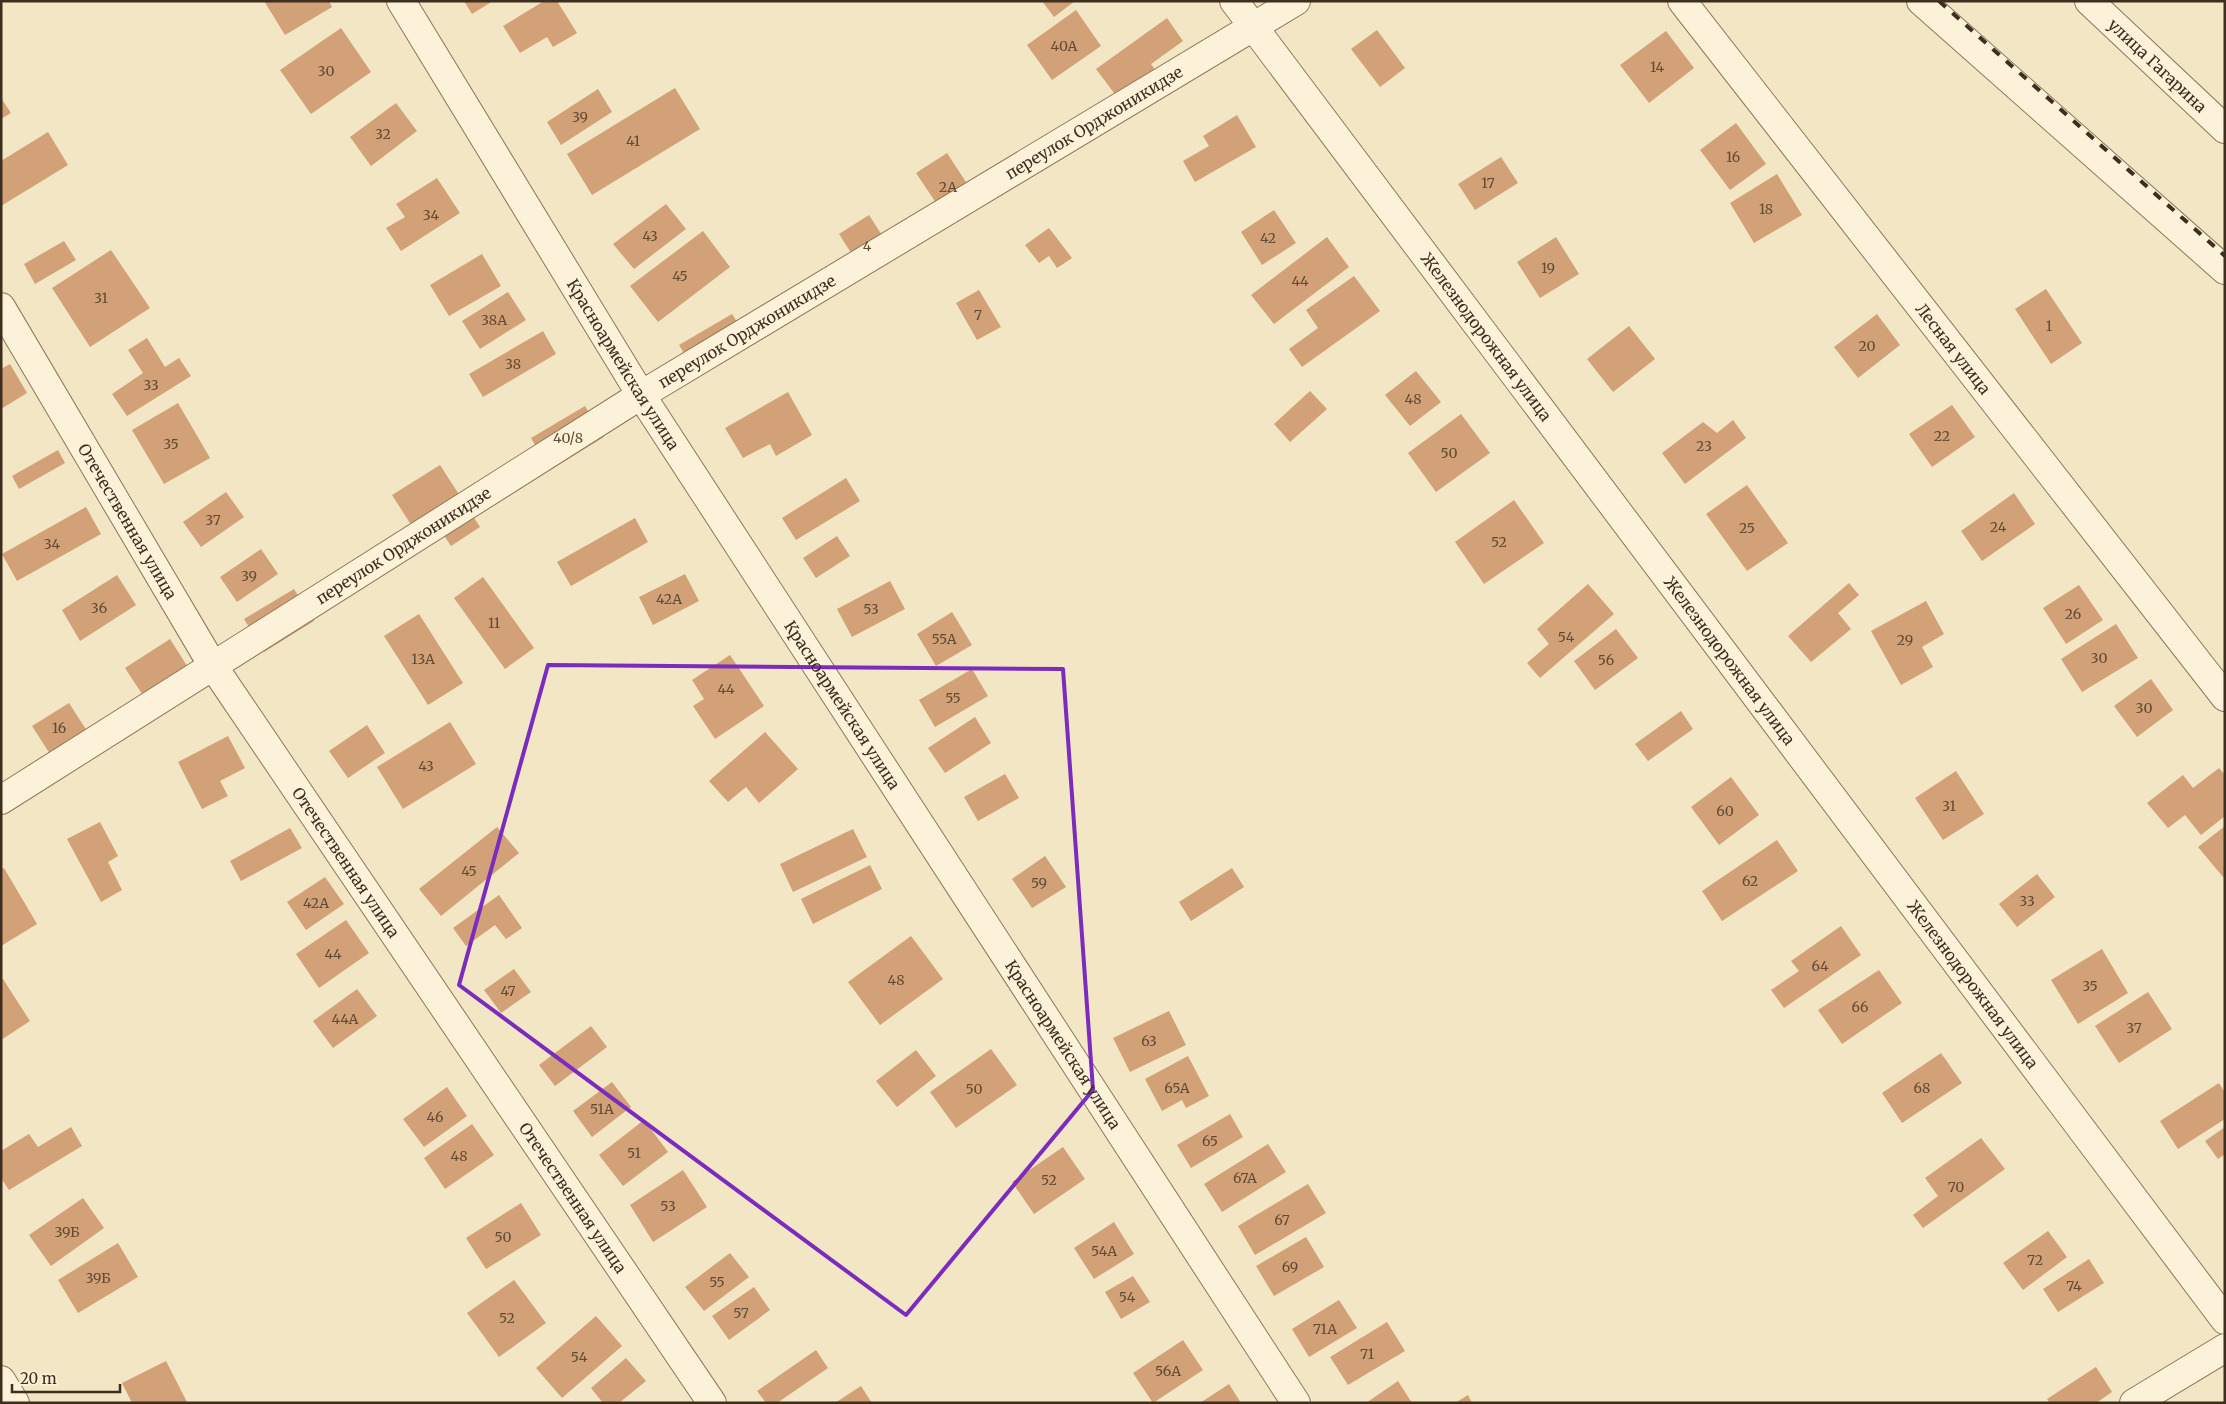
<svg xmlns="http://www.w3.org/2000/svg" width="2226" height="1404" viewBox="0 0 2226 1404" font-family="Merriweather,serif">
<style>
.building{fill:#d3a177}
.lines{fill:none;stroke-linecap:round;stroke-linejoin:round}
.minor-casing{stroke:#8e7759;stroke-width:30}
.minor{stroke:#fbf2d9;stroke-width:28}
.rail{stroke:#3d2e1e;stroke-width:4;stroke-dasharray:9 9;stroke-linecap:butt}
.marked{fill:none;stroke:#7b2cbf;stroke-width:4;stroke-linejoin:round}
.labels{text-anchor:middle;stroke-width:5;stroke-linejoin:round;paint-order:stroke}
.number-label{font-size:14px;fill:#624b34}
.street-label{font-size:16px;fill:#3d2e1e;stroke:#f8efd5}
</style>
<rect width="100%" height="100%" fill="#f2e6c4"/>
<path class="building" d="M264,1h65l3,6 -47,28z
M464,1h29l-21,13z
M544,1h13l20,32 -24,14 -6,-10 -27,16 -17,-27z
M1042,1h33l-21,16z
M1076,10l25,36 -49,34 -25,-35z
M1167,18l16,23 -32,23 7,10 -38,27 -24,-32z
M341,28l30,44 -60,42 -31,-44z
M1377,30l28,38 -25,19 -29,-38z
M1666,31l28,37 -45,35 -29,-38z
M675,88l25,41 -108,66 -25,-41z
M598,89l14,23 -51,33 -14,-23z
M1,98l10,15 -10,6z
M396,103l21,28 -46,35 -21,-29z
M1237,115l19,32 -61,35 -12,-21 26,-15 -6,-10z
M1736,123l30,41 -36,26 -30,-40z
M48,132l20,33 -67,41v-45z
M947,153l32,49 -30,20 -33,-49z
M1501,157l17,26 -43,27 -17,-26z
M1777,174l25,41 -48,28 -24,-40z
M437,178l23,35 -59,38 -15,-23 19,-11 -9,-13z
M666,204l20,25 -52,40 -21,-25z
M1274,210l22,33 -34,22 -21,-33z
M869,215l27,42 -30,19 -27,-42z
M1049,228l23,30 -15,10 -8,-12 -10,7 -14,-18z
M703,231l27,36 -72,55 -28,-36z
M1327,237l22,30 -75,57 -23,-29z
M1556,237l23,37 -39,24 -23,-36z
M64,241l12,19 -41,24 -11,-20z
M111,250l39,58 -60,39 -38,-59z
M482,254l19,32 -52,30 -19,-31z
M1354,276l26,35 -78,56 -13,-18 29,-21 -12,-18z
M2046,289l36,54 -31,21 -36,-55z
M979,290l22,37 -24,13 -21,-37z
M508,292l18,28 -46,29 -18,-28z
M732,314l19,30 -53,32 -19,-31z
M1877,314l23,31 -42,33 -24,-31z
M1629,326l26,33 -42,33 -26,-33z
M543,331l13,23 -73,43 -14,-23z
M147,338l18,29 14,-9 12,18 -64,40 -15,-22 31,-21 -15,-23z
M10,364l17,29 -26,16v-40z
M1416,371l25,31 -31,24 -25,-31z
M1310,391l17,18 -37,33 -16,-18z
M788,392l24,43 -36,21 -6,-12 -27,14 -18,-30z
M178,403l32,55 -46,26 -32,-54z
M1952,405l23,32 -43,30 -23,-33z
M585,406l19,31 -54,33 -19,-32z
M1461,414l29,39 -54,39 -28,-39z
M1733,420l13,18 -61,46 -23,-31 41,-31 14,11z
M58,450l7,13 -46,26 -7,-13z
M440,465l40,62 -29,19 -8,-12 -19,11 -32,-50z
M846,478l14,23 -64,39 -14,-22z
M1747,485l41,58 -41,28 -41,-57z
M226,492l18,25 -43,30 -18,-25z
M2014,493l21,31 -53,37 -21,-30z
M1514,500l30,43 -60,41 -29,-42z
M86,507l15,27 -84,47 -15,-27z
M635,518l13,24 -77,44 -14,-24z
M837,536l13,20 -34,22 -13,-20z
M261,549l17,25 -41,28 -17,-25z
M685,574l14,27 -46,24 -14,-28z
M117,575l19,30 -56,36 -18,-31z
M483,577l51,71 -29,21 -51,-71z
M890,581l15,28 -53,28 -15,-28z
M1849,583l10,12 -21,18 13,16 -40,33 -23,-26z
M1588,584l26,30 -74,64 -13,-15 22,-19 -12,-15z
M2079,585l24,35 -37,24 -23,-36z
M294,589l20,32 -50,31 -20,-33z
M1926,601l18,33 -22,13 11,20 -32,18 -30,-54z
M952,612l20,33 -36,21 -19,-32z
M419,614l44,69 -35,22 -44,-69z
M2116,624l22,34 -56,34 -21,-33z
M1616,629l22,29 -43,32 -21,-29z
M170,639l19,30 -45,28 -19,-29z
M730,655l34,51 -49,33 -22,-33 11,-7 -12,-19z
M972,669l16,27 -53,31 -16,-27z
M2151,679l22,31 -36,27 -23,-31z
M69,703l18,28 -37,23 -18,-28z
M1681,711l12,18 -45,32 -13,-17z
M975,717l16,26 -46,30 -17,-25z
M450,722l26,42 -73,45 -26,-42z
M367,725l18,28 -37,25 -19,-27z
M765,732l33,37 -39,34 -13,-16 -18,15 -19,-21z
M228,736l17,32 -25,13 8,15 -26,13 -24,-47z
M2219,768l6,7v41l-24,19 -16,-20 -17,13 -21,-25 36,-28 10,13z
M1956,771l28,43 -41,26 -28,-42z
M1005,774l14,24 -41,23 -14,-24z
M1731,777l28,38 -40,30 -28,-38z
M100,822l18,34 -10,6 14,28 -21,12 -34,-63z
M2225,826v50l-2,1 -25,-30z
M497,827l22,26 -78,63 -22,-27z
M290,828l12,20 -61,33 -11,-20z
M853,829l14,28 -74,35 -13,-28z
M1777,840l21,31 -76,50 -20,-30z
M1045,856l21,31 -34,21 -20,-29z
M870,865l12,24 -69,35 -12,-25z
M4,868l33,56 -36,22v-76z
M1232,868l12,19 -53,34 -12,-19z
M2037,874l18,23 -38,30 -18,-23z
M325,877l19,27 -38,26 -19,-28z
M499,895l23,33 -16,11 -11,-14 -29,21 -13,-18z
M346,920l23,33 -50,35 -23,-34z
M1841,926l20,29 -77,53 -13,-18 28,-19 -8,-10z
M911,936l32,43 -63,46 -32,-43z
M2102,949l26,44 -50,31 -27,-44z
M514,969l17,23 -30,21 -17,-23z
M1879,970l23,33 -60,41 -24,-34z
M3,979l27,42 -29,19v-60z
M357,989l20,27 -44,32 -20,-27z
M2148,992l24,37 -53,34 -24,-37z
M1169,1011l17,34 -56,27 -17,-34z
M591,1026l16,21 -52,39 -16,-21z
M991,1049l26,36 -61,43 -26,-36z
M916,1050l20,26 -39,31 -21,-26z
M1941,1053l21,30 -60,40 -20,-30z
M1188,1056l21,40 -23,12 -4,-8 -20,11 -17,-32z
M612,1082l19,25 -39,30 -19,-26z
M2219,1083l6,10v26l-47,30 -18,-28z
M447,1087l20,29 -43,31 -21,-28z
M1230,1114l13,23 -52,31 -14,-23z
M644,1120l24,32 -45,34 -24,-31z
M472,1124l22,31 -49,34 -21,-31z
M71,1127l11,19 -73,44 -8,-12v-27l28,-17 9,13z
M2225,1127v27l-7,5 -13,-18z
M1981,1138l24,31 -82,59 -10,-13 25,-19 -13,-18z
M1268,1144l18,28 -64,40 -18,-28z
M1063,1147l22,32 -51,35 -22,-32z
M683,1170l24,37 -54,35 -23,-37z
M1308,1184l18,29 -71,42 -17,-29z
M83,1198l21,30 -53,38 -22,-31z
M521,1203l20,32 -55,34 -20,-31z
M1114,1222l20,32 -40,25 -20,-31z
M2048,1231l19,26 -44,33 -20,-27z
M1306,1237l18,30 -50,29 -18,-30z
M118,1243l20,34 -60,36 -20,-33z
M730,1253l19,24 -45,34 -19,-24z
M2089,1259l15,24 -46,29 -15,-23z
M1133,1276l17,26 -29,17 -16,-27z
M514,1280l32,43 -47,34 -32,-44z
M754,1287l16,23 -41,30 -17,-24z
M1339,1300l18,28 -48,29 -17,-28z
M596,1316l26,30 -60,52 -26,-30z
M1387,1322l18,29 -57,34 -18,-28z
M1183,1340l20,30 -50,33 -20,-30z
M816,1350l12,18 -51,35h-11l-9,-12z
M626,1358l20,23 -27,22h-16l-12,-15z
M166,1361l21,41 -55,1 -10,-20z
M2096,1367l16,25 -16,11h-46l-3,-4z
M1398,1381l14,22h-46z
M1229,1384l12,19h-41z
M861,1386l11,17h-37z
M1468,1395l4,8h-17z"/>
<g class="lines">
<defs>
<g id="minor">
<path id="s1" d="M401,1l240,394 655,1008"/>
<path id="s2" d="M1234,1l991,1319"/>
<path id="s3" d="M1682,1l543,696"/>
<path d="M1921,1l304,269"/>
<path id="s4" d="M2089,1l136,128"/>
<path id="s5" d="M1,307l212,359 499,737"/>
<path id="s6" d="M1,800l640,-405 655,-394"/>
<path d="M1,1380l14,23"/>
<path d="M2134,1403l91,-55"/>
</g>
</defs>
<use href="#minor" class="minor-casing"/>
<use href="#minor" class="minor"/>
<path class="rail" d="M1939,1l286,255"/>
</g>
<path class="marked" d="M548,665l515,4 30,421 -187,225 -447,-330z"/>
<g class="labels">
<g class="number-label">
<text x="1064" y="51">40А</text>
<text x="1657" y="72">14</text>
<text x="326" y="76">30</text>
<text x="580" y="122">39</text>
<text x="383" y="139">32</text>
<text x="633" y="146">41</text>
<text x="1733" y="162">16</text>
<text x="1488" y="188">17</text>
<text x="948" y="192">2А</text>
<text x="1766" y="214">18</text>
<text x="431" y="220">34</text>
<text x="650" y="241">43</text>
<text x="1268" y="243">42</text>
<text x="867" y="251">4</text>
<text x="1548" y="273">19</text>
<text x="680" y="281">45</text>
<text x="1300" y="286">44</text>
<text x="101" y="303">31</text>
<text x="978" y="320">7</text>
<text x="494" y="325">38А</text>
<text x="2049" y="331">1</text>
<text x="1867" y="351">20</text>
<text x="513" y="369">38</text>
<text x="151" y="390">33</text>
<text x="1413" y="404">48</text>
<text x="1942" y="441">22</text>
<text x="568" y="443">40/8</text>
<text x="171" y="449">35</text>
<text x="1704" y="451">23</text>
<text x="1449" y="458">50</text>
<text x="213" y="525">37</text>
<text x="1998" y="532">24</text>
<text x="1747" y="533">25</text>
<text x="1499" y="547">52</text>
<text x="52" y="549">34</text>
<text x="249" y="581">39</text>
<text x="669" y="604">42А</text>
<text x="99" y="613">36</text>
<text x="871" y="614">53</text>
<text x="2073" y="619">26</text>
<text x="494" y="628">11</text>
<text x="1566" y="642">54</text>
<text x="944" y="644">55А</text>
<text x="1905" y="645">29</text>
<text x="2099" y="663">30</text>
<text x="423" y="664">13А</text>
<text x="1606" y="665">56</text>
<text x="726" y="694">44</text>
<text x="953" y="703">55</text>
<text x="2144" y="713">30</text>
<text x="59" y="733">16</text>
<text x="426" y="771">43</text>
<text x="1949" y="811">31</text>
<text x="1725" y="816">60</text>
<text x="469" y="876">45</text>
<text x="1750" y="886">62</text>
<text x="1039" y="888">59</text>
<text x="2027" y="906">33</text>
<text x="316" y="908">42А</text>
<text x="333" y="959">44</text>
<text x="1820" y="971">64</text>
<text x="896" y="985">48</text>
<text x="2090" y="991">35</text>
<text x="508" y="996">47</text>
<text x="1860" y="1012">66</text>
<text x="345" y="1024">44А</text>
<text x="2134" y="1033">37</text>
<text x="1149" y="1046">63</text>
<text x="1177" y="1093">65А</text>
<text x="1922" y="1093">68</text>
<text x="974" y="1094">50</text>
<text x="602" y="1114">51А</text>
<text x="435" y="1122">46</text>
<text x="1210" y="1146">65</text>
<text x="634" y="1158">51</text>
<text x="459" y="1161">48</text>
<text x="1245" y="1183">67А</text>
<text x="1049" y="1185">52</text>
<text x="1956" y="1192">70</text>
<text x="668" y="1211">53</text>
<text x="1282" y="1225">67</text>
<text x="67" y="1237">39Б</text>
<text x="503" y="1242">50</text>
<text x="1104" y="1256">54А</text>
<text x="2035" y="1265">72</text>
<text x="1290" y="1272">69</text>
<text x="98" y="1283">39Б</text>
<text x="717" y="1287">55</text>
<text x="2074" y="1291">74</text>
<text x="1127" y="1302">54</text>
<text x="741" y="1318">57</text>
<text x="507" y="1323">52</text>
<text x="1325" y="1334">71А</text>
<text x="1367" y="1359">71</text>
<text x="579" y="1362">54</text>
<text x="1168" y="1376">56А</text>
</g>
<g class="street-label">
<text dy="6" stroke="none"><textPath href="#s4" startOffset="94">улица Гагарина</textPath></text>
<text dy="6" stroke="none"><textPath href="#s6" startOffset="1286">переулок Орджоникидзе</textPath></text>
<text dy="6" stroke="none"><textPath href="#s6" startOffset="881">переулок Орджоникидзе</textPath></text>
<text dy="6" stroke="none"><textPath href="#s2" startOffset="420">Железнодорожная улица</textPath></text>
<text dy="6" stroke="none"><textPath href="#s3" startOffset="441">Лесная улица</textPath></text>
<text dy="6" stroke="none"><textPath href="#s1" startOffset="426">Красноармейская улица</textPath></text>
<text dy="6" stroke="none"><textPath href="#s5" startOffset="249">Отечественная улица</textPath></text>
<text dy="6" stroke="none"><textPath href="#s6" startOffset="476">переулок Орджоникидзе</textPath></text>
<text dy="6" stroke="none"><textPath href="#s2" startOffset="825">Железнодорожная улица</textPath></text>
<text dy="6" stroke="none"><textPath href="#s1" startOffset="831">Красноармейская улица</textPath></text>
<text dy="6" stroke="none"><textPath href="#s5" startOffset="654">Отечественная улица</textPath></text>
<text dy="6" stroke="none"><textPath href="#s2" startOffset="1230">Железнодорожная улица</textPath></text>
<text dy="6" stroke="none"><textPath href="#s1" startOffset="1236">Красноармейская улица</textPath></text>
<text dy="6" stroke="none"><textPath href="#s5" startOffset="1059">Отечественная улица</textPath></text>
</g>
</g>
<rect width="2226" height="1404" fill="none" stroke="#3d2e1e" stroke-width="5"/>
<path d="M12 1384v8h108v-8" fill="none" stroke="#3d2e1e" stroke-width="2.5"/>
<text x="20" y="1384" font-size="15" fill="#3d2e1e" stroke="#f8efd5" stroke-width="4" paint-order="stroke">20 m</text>
</svg>
